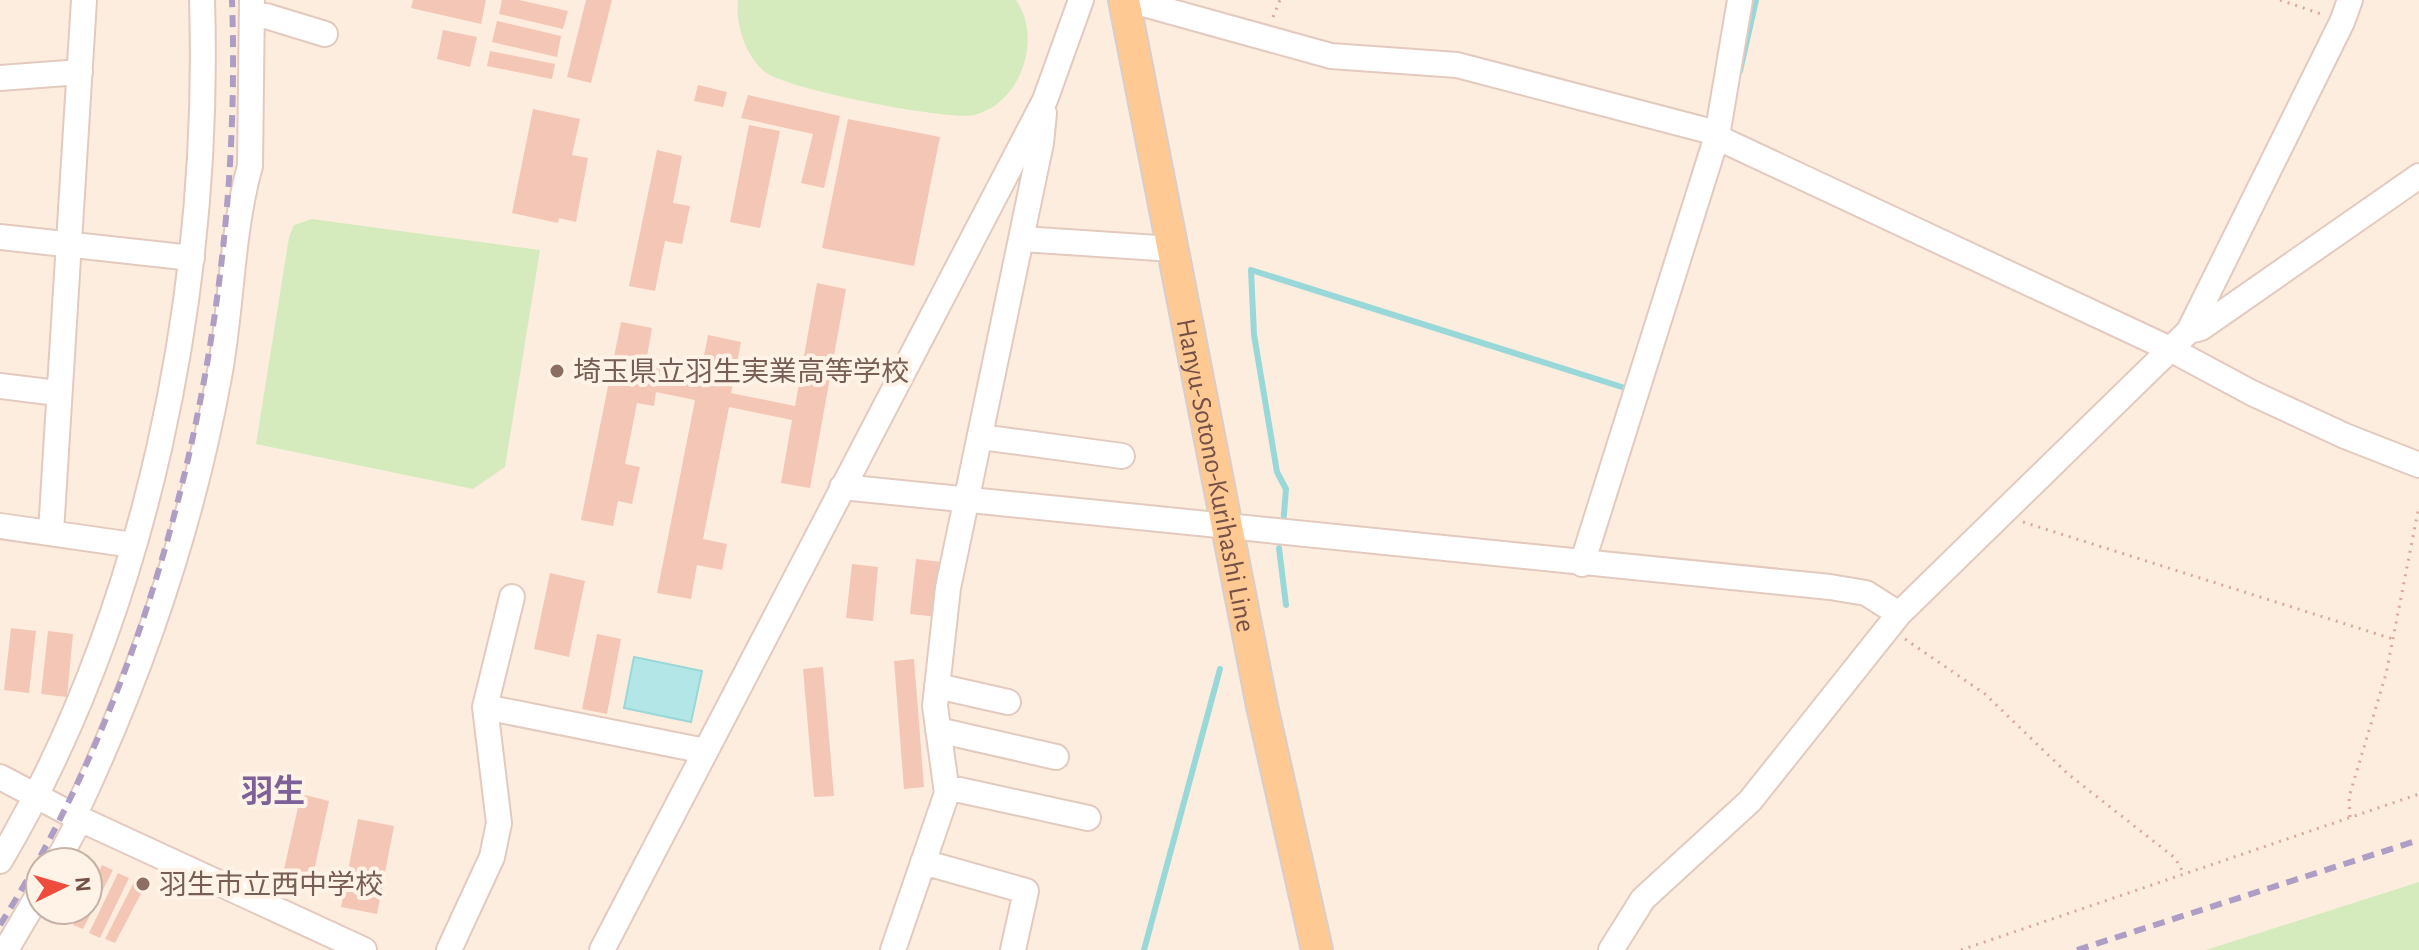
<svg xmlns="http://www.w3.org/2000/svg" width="2419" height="950" viewBox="0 0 2419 950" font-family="'Alegreya Sans','Noto Sans JP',sans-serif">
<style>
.green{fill:#d6ebbd}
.water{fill:#b3e6e7;stroke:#99d8d9;stroke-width:2}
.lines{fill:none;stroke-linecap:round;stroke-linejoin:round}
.stream{stroke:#99d8d9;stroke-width:6}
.building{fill:#f4c6b5}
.minor-casing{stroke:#e3cabe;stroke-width:28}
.major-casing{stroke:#d8cecb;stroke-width:34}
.path{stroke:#d8a999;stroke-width:3;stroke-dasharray:2 6;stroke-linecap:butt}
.minor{stroke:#fff;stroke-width:24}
.major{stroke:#ffc994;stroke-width:30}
.rail{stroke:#ae9ec6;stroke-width:6;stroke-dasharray:12 8;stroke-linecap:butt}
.education-dot{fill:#8d6e63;stroke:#fff2e6;stroke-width:3}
.labels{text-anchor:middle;stroke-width:8;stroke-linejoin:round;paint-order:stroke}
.education-label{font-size:28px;fill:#785e54;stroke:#fff2e6;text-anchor:start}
.street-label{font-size:28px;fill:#745046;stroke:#fff2e6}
.quarter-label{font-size:32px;font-weight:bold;fill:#7e6198;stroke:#fff2e6}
</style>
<rect width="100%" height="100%" fill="#fdeddf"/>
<path class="green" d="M738,0h278c27,38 5,104 -42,115 -27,6 -188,-26 -209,-43 -19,-15 -30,-48 -27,-72z
M312,219l228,31 -35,217 -32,22 -217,-45 33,-207 5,-12z
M2419,882v68h-213z"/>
<path class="water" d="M634,657l68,14 -11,51 -67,-14z"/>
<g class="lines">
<path class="stream" d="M1740,71l16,-71
M1283,526l3,-37 -9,-17 -23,-137 -3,-65 374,118
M1279,548l7,57
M1144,950l76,-281"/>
</g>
<path class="building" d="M413,0h73l-5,24 -70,-16z
M502,0h17l49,11 -5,18 -64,-15z
M586,0h26l-21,83 -24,-6z
M497,21l64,15 -4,21 -65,-15z
M443,30l34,7 -7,30 -33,-8z
M490,51l65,13 -3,15 -65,-13z
M698,85l29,7 -4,15 -29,-6z
M748,95l92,21 -16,72 -23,-5 12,-49 -72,-16z
M533,109l47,10 -8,36 16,3 -12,64 -17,-4 -1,5 -46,-10z
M848,119l92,18 -26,129 -92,-18z
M749,125l31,6 -20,97 -30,-6z
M657,150l25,6 -9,47 17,3 -8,38 -17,-3 -10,50 -26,-5z
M817,283l29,6 -36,199 -29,-5 11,-63 -63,-13 -26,132 24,5 -5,26 -25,-5 -6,34 -34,-6 38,-193 -39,-8 -2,14 -17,-3 -12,61 15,3 -8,37 -14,-3 -5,25 -32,-6 40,-198 31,6 -6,34 16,3 -3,13 39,8 10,-51 33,7 -10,51 64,13z
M916,559l26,3 -5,55 -27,-3z
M852,564l26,3 -5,54 -27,-3z
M550,573l35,8 -16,76 -35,-8z
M11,628l25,3 -7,62 -25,-3z
M48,631l25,3 -6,63 -26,-3z
M597,634l24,5 -14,75 -25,-5z
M914,659l10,128 -20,2 -10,-128z
M823,667l11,129 -20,1 -11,-128z
M301,794l28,7 -18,84 -29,-7z
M358,819l36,7 -17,88 -36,-7z
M102,865l11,5 -30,59 -10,-4 7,-15h8v-15z
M118,873l11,5 -29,60 -11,-5z
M135,880l10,6 -30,57 -10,-4z"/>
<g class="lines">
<defs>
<path id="minor" d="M1129,0l202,56 126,9 252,66 18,11 445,208 80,43 93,43 74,29
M253,17l13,-1 59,18
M0,78l80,-6
M0,237l192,21
M1022,239l151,10
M2189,331l12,-3 218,-152
M0,386l57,7
M981,437l141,19
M842,487l988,100 36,6 33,21
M0,526l133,19
M51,532l33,-532
M1582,564l135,-428 23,-136
M937,686l71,16
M485,707l220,44
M938,730l118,27
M0,777l80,42 284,131
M946,787l142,31
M74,816c67,-141 117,-286 145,-439 13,-69 12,-143 31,-211l2,-166
M0,861c148,-251 211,-572 202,-861
M57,862l23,-43
M923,862l103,29 -13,59
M6,950l34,-58
M449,950l43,-93 7,-34 -14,-116 27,-110
M602,950l443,-850 36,-100
M893,950l54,-157 -12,-87 13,-118 93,-445 3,-30
M1611,950l32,-51 107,-98 149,-187 290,-283 153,-309 8,-22"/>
<g id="major">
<path id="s1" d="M1124,0l138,706 55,244"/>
</g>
</defs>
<use href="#minor" class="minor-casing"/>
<use href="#major" class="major-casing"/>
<path class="path" d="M2280,0l44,15
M1273,17l7,-17
M2023,522l370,117
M1905,639l80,55 83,80 107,84 9,16
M2350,817l-1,-20 37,-123 33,-168
M1961,950l458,-156"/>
<use href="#minor" class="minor"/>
<use href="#major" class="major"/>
<path class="rail" d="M0,925c168,-266 243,-613 232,-925
M2077,950l342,-110"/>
</g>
<g class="education-dot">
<circle cx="557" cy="371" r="8"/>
<circle cx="143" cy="884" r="8"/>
</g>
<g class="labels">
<g class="education-label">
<text x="573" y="381">埼玉県立羽生実業高等学校</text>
<text x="159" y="894">羽生市立西中学校</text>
</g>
<g class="street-label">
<text dy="10" stroke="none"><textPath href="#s1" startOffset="484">Hanyu-Sotono-Kurihashi Line</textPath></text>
</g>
<g class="quarter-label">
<text x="273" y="802">羽生</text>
</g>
</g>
<g transform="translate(64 886) rotate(85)"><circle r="38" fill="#fff2e6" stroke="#c7b1a6" stroke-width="2"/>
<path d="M0-6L14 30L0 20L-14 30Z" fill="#ee4d3d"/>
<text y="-12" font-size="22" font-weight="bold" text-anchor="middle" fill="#745046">N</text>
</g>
</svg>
